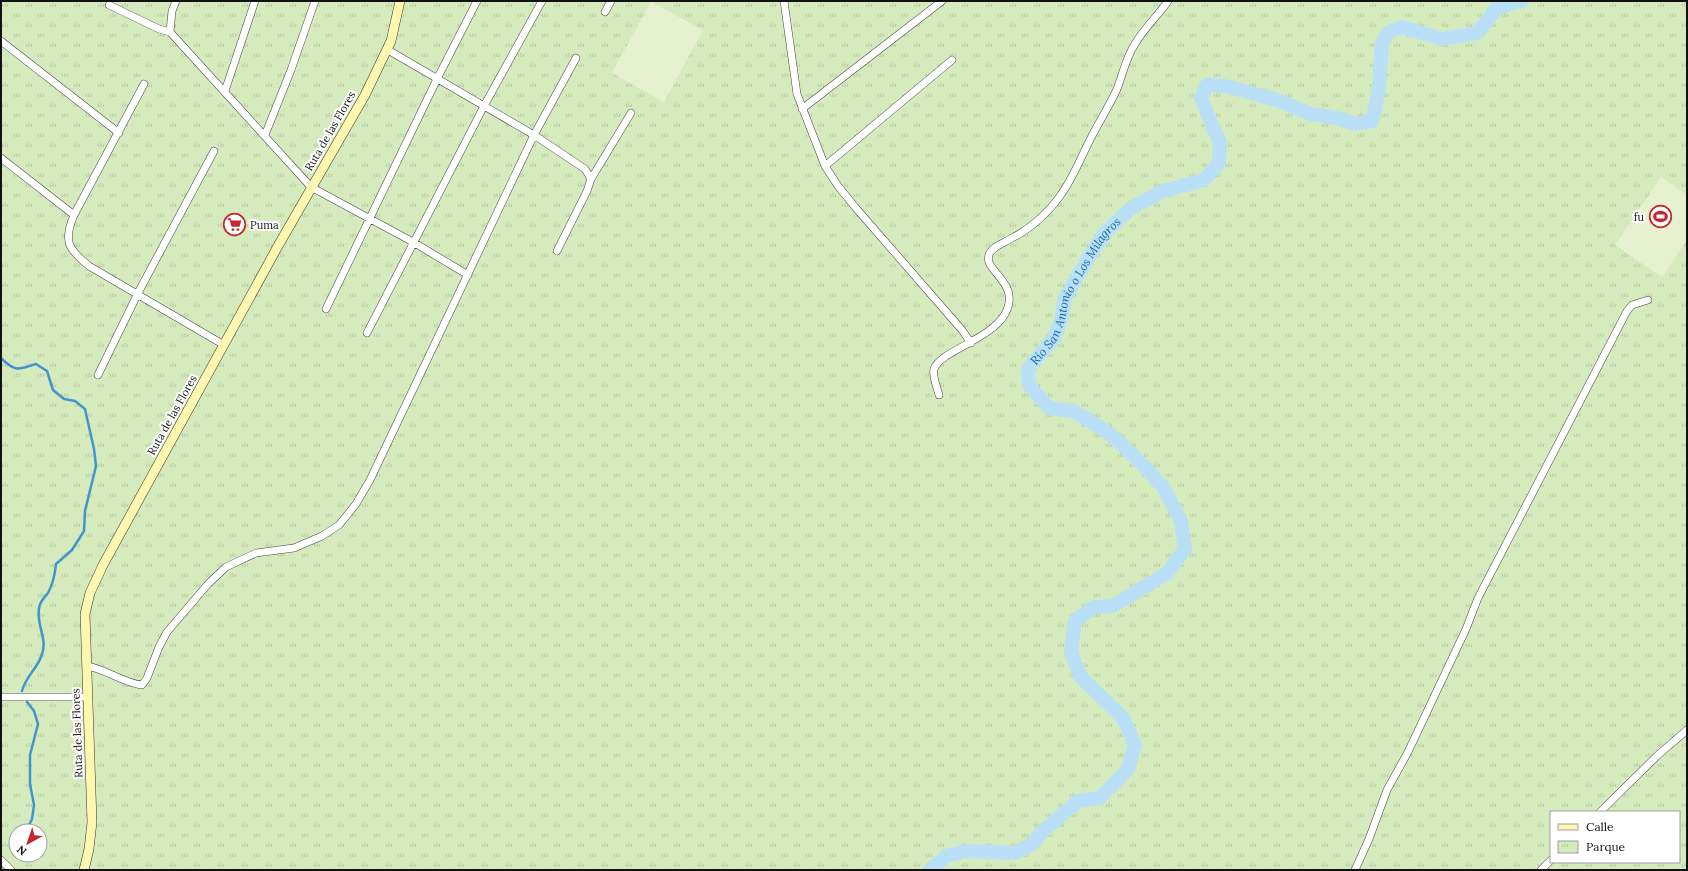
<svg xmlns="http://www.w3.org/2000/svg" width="1688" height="871" viewBox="0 0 1688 871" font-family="Lora,serif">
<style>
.park{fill:url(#park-tufts);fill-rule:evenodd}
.pitch{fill:#e6f2cf}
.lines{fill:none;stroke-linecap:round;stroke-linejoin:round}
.stream{stroke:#3f96cf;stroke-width:2.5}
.river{stroke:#b9e0f7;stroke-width:14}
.minor-casing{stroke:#444;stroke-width:8}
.secondary-casing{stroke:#333;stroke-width:10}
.minor{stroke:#fff;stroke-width:7}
.secondary{stroke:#fff6b0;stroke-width:9}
.labels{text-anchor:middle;stroke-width:4;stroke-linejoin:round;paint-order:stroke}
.street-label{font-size:11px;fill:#111;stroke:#fff}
.poi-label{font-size:11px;fill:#111;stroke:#fff;text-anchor:end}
.water-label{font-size:12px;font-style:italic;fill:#1768a6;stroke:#fff}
</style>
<defs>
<pattern id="park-tufts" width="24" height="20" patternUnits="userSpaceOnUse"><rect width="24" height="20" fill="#d5ebbd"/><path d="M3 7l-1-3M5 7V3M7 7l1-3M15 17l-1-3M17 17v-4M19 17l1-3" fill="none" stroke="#b6c8a1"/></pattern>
</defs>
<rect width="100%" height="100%" fill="#fffdf5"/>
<path class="park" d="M1,1h1686v869h-1686zM1551,812h128v50h-128zM16,831h24v24h-24z"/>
<path class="pitch" d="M651,2l52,28 -39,72 -52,-29z
M1661,177l26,18v45l-25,37 -47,-32z"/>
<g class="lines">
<path class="stream" d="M1,358c15,15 18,11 35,6l11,7 6,19 11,9 11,2 10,8 9,40 2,17 -11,45 -1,20 -12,19 -16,14c-1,10 -3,20 -8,29 -4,5 -9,9 -9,16 -3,17 10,31 2,48 -5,13 -15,19 -19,34
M26,831l6,-12 2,-14 -4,-21v-29l8,-31 -4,-13 -7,-9"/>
<path class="river" id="s1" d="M930,870l16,-14 20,-5 49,2 17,-9 11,-13 35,-30 22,-3 28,-29 7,-24 -12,-27 -43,-42 -9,-24 4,-31 19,-14 19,-1 54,-33 18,-24 -4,-28 -18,-34 -21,-23 -32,-30 -36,-23 -25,-3 -20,-23 -1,-16 26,-31 7,-18 4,-22 24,-41 15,-23 27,-26 32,-17 41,-11 15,-17 1,-21 -11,-24 -8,-20 6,-13 18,1 23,6 29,8 34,14 26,4 18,6 17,-3 7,-32 3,-46 7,-11 13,-5 40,12 35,-6 11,-13 8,-12 26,-7"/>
<defs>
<path id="minor" d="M176,1l-4,10 -2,21 141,155 102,55 55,33
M784,1l13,93 28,72 13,20 17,21 107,123 9,13
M109,5l50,24 11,3
M605,12l6,-11
M1,41l118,92
M388,50l146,85 51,34 6,10 -4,12 -30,60
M144,84l-70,131c-11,26 -6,34 15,51l135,79
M225,91l30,-90
M802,109l140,-108
M265,135l26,-65 24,-69
M1,158l73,57
M825,166l127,-106
M591,179l40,-66
M326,309l111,-230 40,-78
M367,333l117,-227 58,-105
M98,375l40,-82 76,-142
M939,395c-2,-8 -7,-19 -5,-26 6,-18 56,-29 71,-55 17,-31 -22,-43 -16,-59 2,-8 15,-12 21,-16 19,-9 38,-26 50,-43 11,-15 18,-32 26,-48 9,-20 22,-39 31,-59 6,-15 9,-32 18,-45 9,-16 23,-28 33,-43
M87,666c19,3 36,17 55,19l5,-7 12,-31 8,-15 41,-48 18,-17 30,-14 38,-5 28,-12 17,-11 17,-21 14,-24 164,-345 42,-77
M1,697h87
M1600,812l58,-57 29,-25
M1,860l10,10
M1355,870l14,-31 18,-49 21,-38 58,-123 12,-31 149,-287 5,-6 16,-5
M1541,870l10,-10"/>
<path id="secondary" d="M84,870l5,-21 3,-27 -7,-208 5,-21 13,-28 175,-319 87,-151 26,-54 9,-40"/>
</defs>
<use href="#minor" class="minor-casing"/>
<use href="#secondary" class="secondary-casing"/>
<use href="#minor" class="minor"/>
<use href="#secondary" class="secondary"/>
</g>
<defs>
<symbol id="stadium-ring" viewBox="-11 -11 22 22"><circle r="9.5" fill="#fff" stroke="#c4262e" stroke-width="1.5"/><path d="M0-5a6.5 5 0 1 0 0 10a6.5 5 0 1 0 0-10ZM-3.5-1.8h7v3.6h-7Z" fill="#c4262e"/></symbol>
<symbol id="supermarket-ring" viewBox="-11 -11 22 22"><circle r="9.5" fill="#fff" stroke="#c4262e" stroke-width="1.5"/><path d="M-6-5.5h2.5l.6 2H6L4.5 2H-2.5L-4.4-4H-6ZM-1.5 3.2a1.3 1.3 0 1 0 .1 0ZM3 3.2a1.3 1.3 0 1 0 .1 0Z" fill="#c4262e"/></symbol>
</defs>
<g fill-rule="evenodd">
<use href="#stadium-ring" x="1648" y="204" width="25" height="25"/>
<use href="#supermarket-ring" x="222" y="212" width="25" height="25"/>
</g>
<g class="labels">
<g class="street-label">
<text transform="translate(330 131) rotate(-60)" y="4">Ruta de las Flores</text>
<text transform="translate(172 415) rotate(-61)" y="4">Ruta de las Flores</text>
<text transform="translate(77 733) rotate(-92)" y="4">Ruta de las Flores</text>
</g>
<g class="poi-label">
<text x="1644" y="221">fu</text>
<text x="250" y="229" text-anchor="start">Puma</text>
</g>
<g class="water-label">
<text dy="4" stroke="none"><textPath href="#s1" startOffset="892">Río San Antonio o Los Milagros</textPath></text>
</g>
</g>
<rect width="1688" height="871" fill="none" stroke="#111111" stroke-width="4"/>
<rect x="1550" y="811" width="130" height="52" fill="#ffffff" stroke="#a0a0a0"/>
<rect x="1558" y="824" width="20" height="6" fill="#fff6b0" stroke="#a0a0a0"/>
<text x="1586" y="831" font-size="12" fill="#111111">Calle</text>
<rect x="1558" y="841" width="20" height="12" fill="url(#park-tufts)" stroke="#a0a0a0"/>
<text x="1586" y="851" font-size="12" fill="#111111">Parque</text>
<g transform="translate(28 843) rotate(220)"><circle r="19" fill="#ffffff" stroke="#a0a0a0"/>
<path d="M0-3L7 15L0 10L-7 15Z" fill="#c4262e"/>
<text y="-6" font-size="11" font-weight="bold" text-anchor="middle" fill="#111111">N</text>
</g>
</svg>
